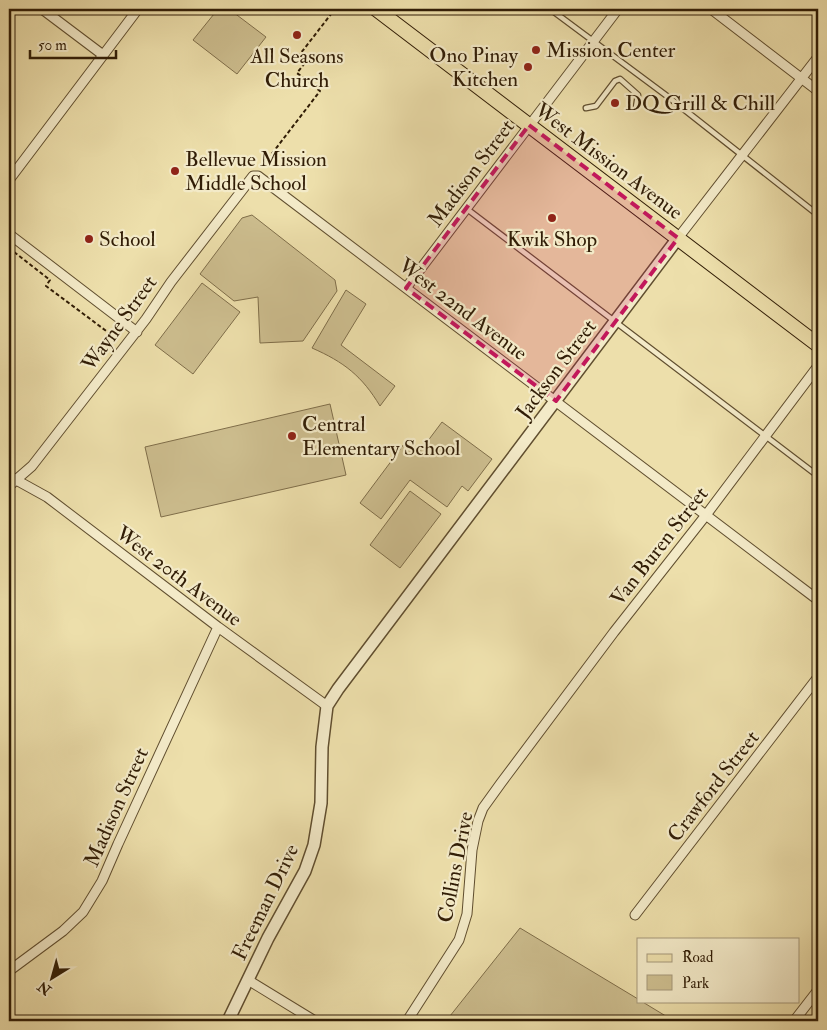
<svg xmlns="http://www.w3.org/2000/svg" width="827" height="1030" viewBox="0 0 827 1030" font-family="'IM FELL Double Pica',serif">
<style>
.green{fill:#cdbe8f;stroke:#7f6e4a}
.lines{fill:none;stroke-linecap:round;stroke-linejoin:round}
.service-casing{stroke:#604e2f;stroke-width:7}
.minor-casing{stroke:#604e2f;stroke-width:11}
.tertiary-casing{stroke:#604e2f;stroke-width:14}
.primary-casing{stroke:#311d06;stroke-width:16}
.path{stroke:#311d06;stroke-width:2;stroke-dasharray:4 2.5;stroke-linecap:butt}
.service{stroke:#f3eac8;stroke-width:4.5}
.minor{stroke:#f3eac8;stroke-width:9}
.tertiary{stroke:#f3eac8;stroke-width:11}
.primary{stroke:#eddfab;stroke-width:14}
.marked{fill:#c2185b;fill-opacity:0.2;stroke:#c2185b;stroke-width:4;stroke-dasharray:10 6;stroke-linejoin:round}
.poi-dot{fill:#8f2418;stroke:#f3eac8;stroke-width:2}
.labels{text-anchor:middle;stroke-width:4.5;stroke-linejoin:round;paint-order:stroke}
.poi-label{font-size:21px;fill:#311d06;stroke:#f3eac8;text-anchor:start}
.street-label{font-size:21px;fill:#311d06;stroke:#f3eac8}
</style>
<rect width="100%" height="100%" fill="#eddfab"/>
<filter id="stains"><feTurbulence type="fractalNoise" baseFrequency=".004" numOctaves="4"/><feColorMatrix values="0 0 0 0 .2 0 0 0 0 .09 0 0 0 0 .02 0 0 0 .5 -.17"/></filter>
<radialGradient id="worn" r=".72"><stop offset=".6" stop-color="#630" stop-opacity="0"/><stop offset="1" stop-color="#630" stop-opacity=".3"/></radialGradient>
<path class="green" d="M218,9h11l37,28 -29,37 -44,-34z
M252,215l83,65 2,11 -34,50 -43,2 -2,-46 -24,4 -34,-27 42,-56z
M202,283l38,29 -47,62 -38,-29z
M346,290l20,14 -25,41 54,41 -15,20c-18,-30 -36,-44 -68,-58z
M330,404l16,71 -185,42 -16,-70z
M442,422l50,37 -24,32 -6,-5 -15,21 -37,-27 -29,39 -21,-16 44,-59 14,10z
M410,491l31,23 -41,54 -30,-23z
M520,928l118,71v2h3l33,20h-228z"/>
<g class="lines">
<defs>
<path id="service" d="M550,9l117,87 151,119
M9,16l6,-7
M586,108l10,-2 19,-25 5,-2 18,16 -2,12
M467,209l351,267"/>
<path id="minor" d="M42,9l61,46
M711,9l107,82
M9,180l129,-171
M9,234l128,98
M678,238l140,-181
M406,288l212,-279
M9,476l38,21 171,130 109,79
M9,486l23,-20 114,-147 25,-37 82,-106h5l560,424
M635,915l183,-238
M9,971l54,-40 20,-19 19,-31 16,-37 100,-217
M248,980l67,41
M407,1021l52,-81 8,-26 5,-64 6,-29 5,-13 18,-25 113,-151 92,-117 112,-149
M794,1021l24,-31"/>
<path id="tertiary" d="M228,1021l40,-83 37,-67 9,-26 7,-42 1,-56 5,-41 11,-17 340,-451"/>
<path id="primary" d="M376,9l442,336"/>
</defs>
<use href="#service" class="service-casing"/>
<use href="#minor" class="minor-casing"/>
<use href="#tertiary" class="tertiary-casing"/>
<use href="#primary" class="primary-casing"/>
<path class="path" d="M264,164l56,-73 -23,-18 7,-9 -7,-6 38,-49
M9,248l41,32 -4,6 71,53"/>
<use href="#service" class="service"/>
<use href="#minor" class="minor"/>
<use href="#tertiary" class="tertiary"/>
<use href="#primary" class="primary"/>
</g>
<path class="marked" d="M529,125l149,113 -122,163 -150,-113z"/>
<g class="poi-dot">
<circle cx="297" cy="35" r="5"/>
<circle cx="536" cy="50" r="5"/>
<circle cx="528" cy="67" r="5"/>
<circle cx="615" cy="103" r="5"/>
<circle cx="175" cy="171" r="5"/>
<circle cx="552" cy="218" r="5"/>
<circle cx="89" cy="239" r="5"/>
<circle cx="292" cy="436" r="5"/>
</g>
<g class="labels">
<g class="poi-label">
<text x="546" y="57">Mission Center</text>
<text x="518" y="62" text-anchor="end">Ono Pinay<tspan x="518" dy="24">Kitchen</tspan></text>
<text x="297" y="63" text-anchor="middle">All Seasons<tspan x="297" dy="24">Church</tspan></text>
<text x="625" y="110">DQ Grill &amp; Chill</text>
<text x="185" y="166">Bellevue Mission<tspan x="185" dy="24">Middle School</tspan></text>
<text x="99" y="246">School</text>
<text x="552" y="246" text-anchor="middle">Kwik Shop</text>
<text x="302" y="431">Central<tspan x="302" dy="24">Elementary School</tspan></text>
</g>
<g class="street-label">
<text transform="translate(609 161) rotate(37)" y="7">West Mission Avenue</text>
<text transform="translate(471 173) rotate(-53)" y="7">Madison Street</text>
<text transform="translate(463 309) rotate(37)" y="7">West 22nd Avenue</text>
<text transform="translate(119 323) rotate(-54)" y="7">Wayne Street</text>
<text transform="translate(556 369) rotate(-53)" y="7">Jackson Street</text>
<text transform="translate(659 546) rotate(-52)" y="7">Van Buren Street</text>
<text transform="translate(179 576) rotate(37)" y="7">West 20th Avenue</text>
<text transform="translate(713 786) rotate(-52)" y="7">Crawford Street</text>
<text transform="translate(116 807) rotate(-66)" y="7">Madison Street</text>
<text transform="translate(455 867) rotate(-79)" y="7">Collins Drive</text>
<text transform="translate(265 902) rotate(-64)" y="7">Freeman Drive</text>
</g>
</g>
<rect width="827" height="1030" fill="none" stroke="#eddfab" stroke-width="30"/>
<rect x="10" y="10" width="807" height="1010" fill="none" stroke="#311d06" stroke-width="2.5"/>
<rect x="15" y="15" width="797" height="1000" fill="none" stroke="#311d06"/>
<rect x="637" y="938" width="162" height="65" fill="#f3eac8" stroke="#a5987a"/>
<rect x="647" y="954" width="25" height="8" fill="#eddfab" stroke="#a5987a"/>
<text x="682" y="962" font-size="15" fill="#311d06">Road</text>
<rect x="647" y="975" width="25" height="15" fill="#cdbe8f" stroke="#a5987a"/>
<text x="682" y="988" font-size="15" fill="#311d06">Park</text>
<g transform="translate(52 978) rotate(217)" stroke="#f3eac8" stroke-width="4" paint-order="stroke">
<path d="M0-4L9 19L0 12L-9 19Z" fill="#311d06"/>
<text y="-8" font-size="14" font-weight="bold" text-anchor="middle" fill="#311d06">N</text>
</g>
<path d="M30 50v8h86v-8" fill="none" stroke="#311d06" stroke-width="2.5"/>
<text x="38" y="50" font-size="15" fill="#311d06" stroke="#f3eac8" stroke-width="4" paint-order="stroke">50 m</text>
<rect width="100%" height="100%" filter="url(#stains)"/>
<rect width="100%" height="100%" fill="url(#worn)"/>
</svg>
